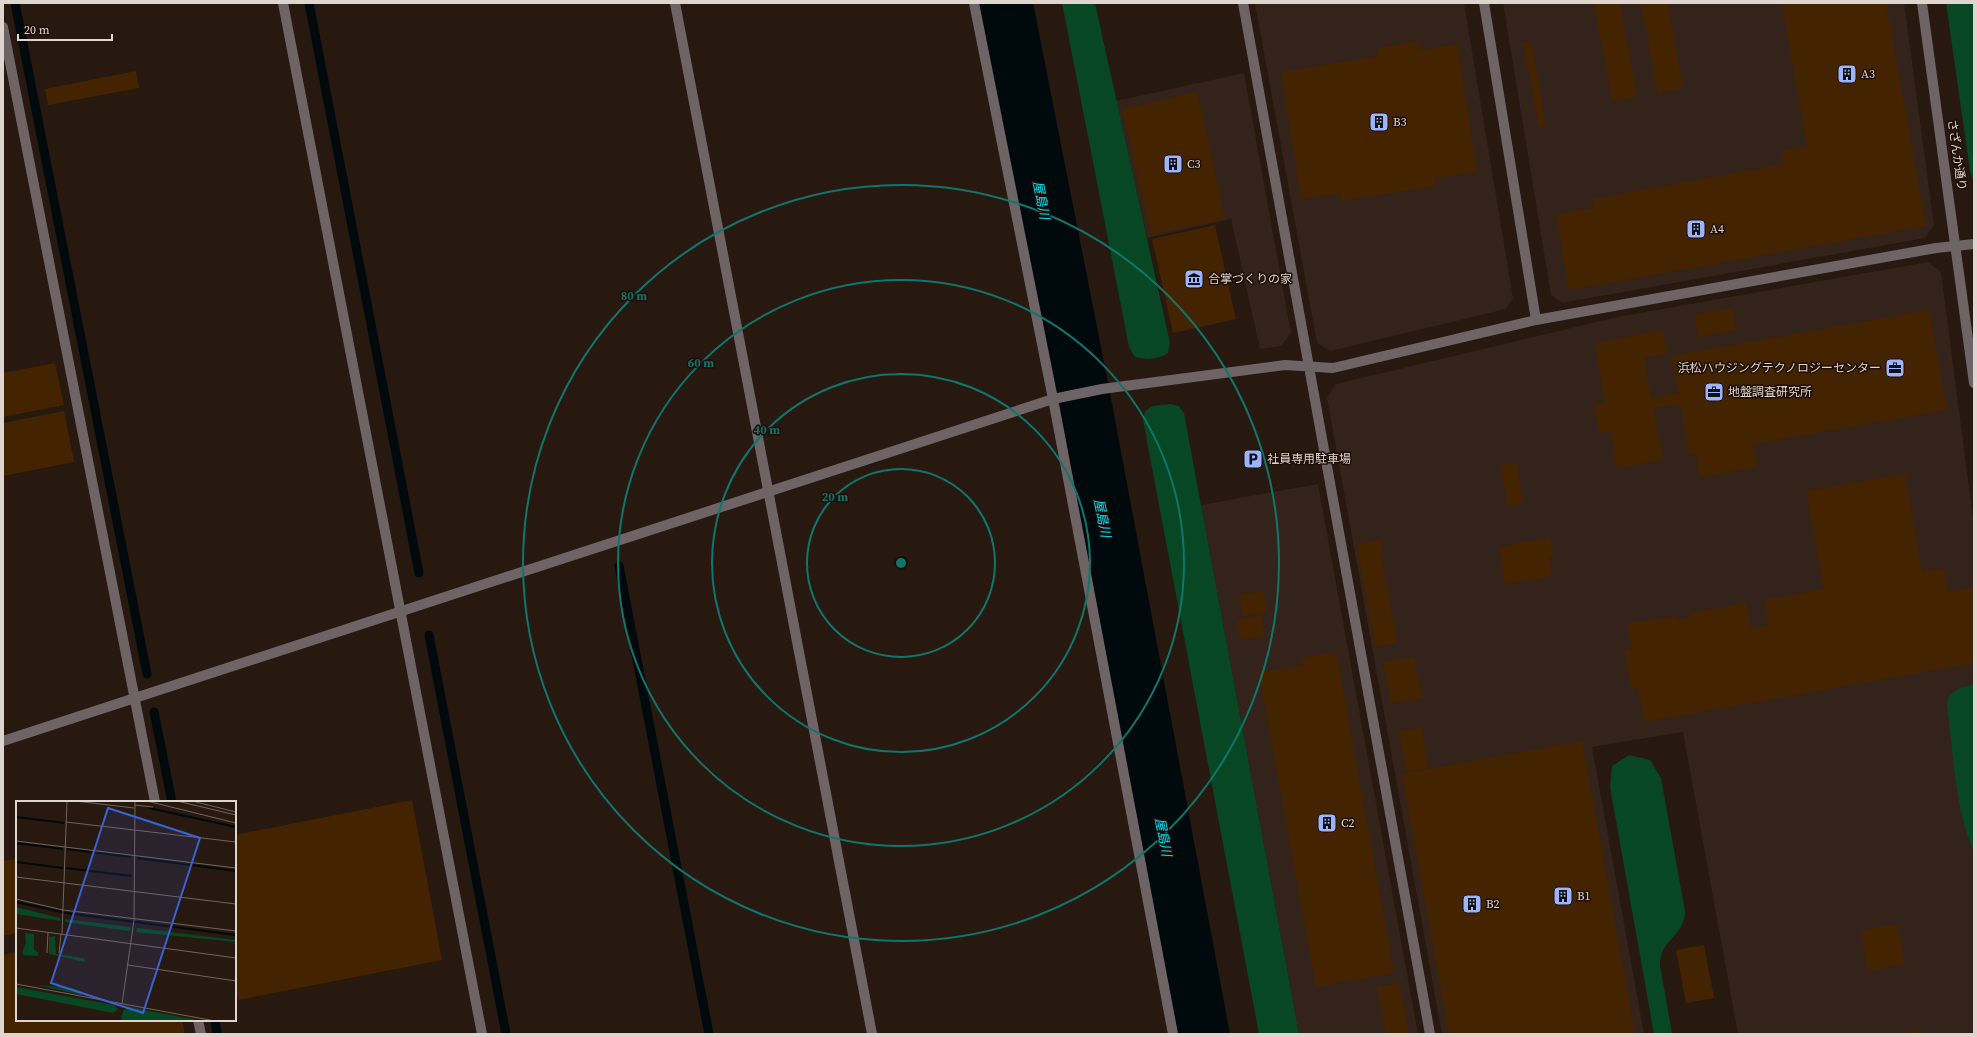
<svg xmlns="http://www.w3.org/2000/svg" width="1977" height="1037" viewBox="0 0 1977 1037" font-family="'Source Serif 4','Noto Sans JP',serif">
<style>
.industrial{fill:#33231a}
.green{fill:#074723}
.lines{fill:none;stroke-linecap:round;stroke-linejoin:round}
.stream{stroke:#00090c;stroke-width:9}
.river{stroke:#00090c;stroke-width:57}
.building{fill:#442400}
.minor{stroke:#6e6466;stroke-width:10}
.ring{fill:none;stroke:#0f766e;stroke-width:2}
.labels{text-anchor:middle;stroke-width:3;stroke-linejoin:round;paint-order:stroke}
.poi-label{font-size:12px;fill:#dfd5cf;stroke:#1d0f07;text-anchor:start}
.street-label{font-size:12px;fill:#dfd5cf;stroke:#1d0f07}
.water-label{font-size:13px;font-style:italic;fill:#03e0fe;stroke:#1d0f07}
.inset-river{fill:none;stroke:#00090c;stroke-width:2}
.inset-road{fill:none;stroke:#71645c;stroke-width:1}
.view{fill:#3a62d7;fill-opacity:0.15;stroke:#3a62d7;stroke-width:2}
.inset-edge{fill:none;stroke:#dfd5cf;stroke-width:2}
.centre{fill:#0f766e;stroke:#1d0f07;stroke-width:2}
.ring-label{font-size:12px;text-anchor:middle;font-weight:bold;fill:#0f766e;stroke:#1d0f07;stroke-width:3;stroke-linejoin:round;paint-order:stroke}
</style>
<rect width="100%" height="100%" fill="#271810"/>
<path class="industrial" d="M1255,3h209l49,295 -7,11 -176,42 -13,-8z
M1503,3h401l30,222 -9,13 -363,65 -11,-8z
M1244,73l47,260 -10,13 -21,3 -29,-130 -84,19 -31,-137z
M1928,262l13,10 33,254v508h-236l-55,-302 -91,15 52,287h-202l-115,-636 9,-14 281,-67z
M1318,484l100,550h-119l-98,-529z"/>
<path class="green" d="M1062,3h33l75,340 -2,10c-11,7 -21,7 -33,4l-6,-10z
M1946,3h28v179l-4,-11z
M1171,404l8,2 5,7 115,621h-40l-116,-614 2,-9 8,-5z
M1974,685v167c-20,-45 -20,-98 -27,-146l1,-9c8,-8 14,-11 26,-12z
M1629,755l21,5 11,18 24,133c0,26 -25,27 -25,54l12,69h-18l-44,-247 2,-21z"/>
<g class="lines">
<path class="stream" d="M15,3l132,671
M309,3l110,570
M619,566l90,468
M429,635l77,399
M154,712l18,90
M215,1020l2,14"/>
<path class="river" d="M1004,3l77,390 120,641"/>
</g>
<path class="building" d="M1594,3h26l17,93 -25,5z
M1641,3h26l16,85 -25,5z
M1782,3h104l40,223 -357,64 -13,-76 38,-6 -2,-9 192,-35 -3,-13 26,-5z
M1418,41l2,9 37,-6 20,128 -42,6 1,8 -95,15 -1,-8 -39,6 -20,-127 98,-16 -1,-8z
M1531,41l15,85 -7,1 -16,-85z
M136,71l3,17 -91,17 -3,-16z
M1197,92l28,127 -74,16 -29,-126z
M1215,225l21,94 -63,14 -21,-94z
M1732,308l4,22 -38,7 -4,-22z
M1929,310l18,100 -194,34 4,23 -57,10 -4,-23 -7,1 -9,-51 -27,4 10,52 -46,8 -7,-37 -11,2 -5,-29 11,-1 -10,-60 68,-13 4,24 -23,4 7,40 27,-5 -7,-37z
M55,363l9,42 -61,12v-44z
M64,411l10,51 -71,14v-53z
M1516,462l7,41 -15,3 -7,-41z
M1905,474l17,98 22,-4 4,25 26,-5v75l-329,59 -7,-34 -7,1 -7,-39 8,-1 -5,-25 49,-8v4l15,-3v-4l55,-10 5,25 17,-3 -4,-25 60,-11 -18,-98z
M1550,538l3,19 -4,1 3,18 -47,8 -6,-37z
M1381,540l2,12 -3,1 17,90 -22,4 -18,-103z
M1263,591l4,21 -24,4 -4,-21z
M1261,615l4,21 -24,4 -4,-20z
M1336,652l58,321 -78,14 -57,-314 43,-8 -1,-7z
M1414,657l8,41 -31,5 -8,-41z
M1421,727l7,41 -22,4 -7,-41z
M1582,741l53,293h-186l-47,-260z
M412,800l30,160 -204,40 -3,-16v-149z
M17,859v74l-14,3v-75z
M1897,924l8,40 -37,7 -7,-40z
M1704,945l10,53 -28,5 -10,-53z
M17,952v68h165l3,14h-182v-79z
M1399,983l10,51h-23l-9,-47z
M1921,1030l1,4h-18v-1z"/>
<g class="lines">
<path class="minor" d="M283,3l199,1031
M675,3l197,1031
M974,3l79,396 120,635
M1243,3l187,1031
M1484,3l52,317
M1922,3l52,380
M3,27l152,775
M3,741l1050,-342 49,-10 183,-24 48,3 203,-48 400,-72 38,-4
M198,1020l3,14"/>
</g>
<g class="ring">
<circle cx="901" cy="563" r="94"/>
<circle cx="901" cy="563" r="189"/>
<circle cx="901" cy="563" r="283"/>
<circle cx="901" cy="563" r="378"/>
</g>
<defs>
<symbol id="building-square" viewBox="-11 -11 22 22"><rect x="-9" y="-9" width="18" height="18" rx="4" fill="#9cb4fd" stroke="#1d0f07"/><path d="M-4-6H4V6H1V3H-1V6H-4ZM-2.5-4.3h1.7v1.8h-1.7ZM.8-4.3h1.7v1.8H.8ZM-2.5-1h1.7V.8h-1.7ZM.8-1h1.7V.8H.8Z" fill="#111"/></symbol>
<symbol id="museum-square" viewBox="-11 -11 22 22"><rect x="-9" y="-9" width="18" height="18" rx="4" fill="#9cb4fd" stroke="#1d0f07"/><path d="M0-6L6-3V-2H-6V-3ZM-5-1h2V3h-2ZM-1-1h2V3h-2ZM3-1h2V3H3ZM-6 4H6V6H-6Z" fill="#111"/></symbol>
<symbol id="office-square" viewBox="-11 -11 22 22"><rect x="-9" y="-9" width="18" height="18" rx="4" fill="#9cb4fd" stroke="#1d0f07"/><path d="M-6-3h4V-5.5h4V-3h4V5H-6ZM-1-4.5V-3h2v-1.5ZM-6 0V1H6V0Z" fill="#111"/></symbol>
<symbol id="parking-square" viewBox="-11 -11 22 22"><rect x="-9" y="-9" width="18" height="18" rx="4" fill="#9cb4fd" stroke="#1d0f07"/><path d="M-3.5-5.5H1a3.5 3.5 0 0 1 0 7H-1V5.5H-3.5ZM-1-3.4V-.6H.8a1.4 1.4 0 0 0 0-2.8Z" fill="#111"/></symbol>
</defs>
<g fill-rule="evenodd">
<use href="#building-square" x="1836" y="63" width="22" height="22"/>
<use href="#building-square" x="1368" y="111" width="22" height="22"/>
<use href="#building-square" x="1162" y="153" width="22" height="22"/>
<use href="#building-square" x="1685" y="218" width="22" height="22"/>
<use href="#museum-square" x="1183" y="268" width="22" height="22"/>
<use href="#office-square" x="1884" y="357" width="22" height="22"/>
<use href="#office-square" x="1703" y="381" width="22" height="22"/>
<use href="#parking-square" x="1242" y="448" width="22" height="22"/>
<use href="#building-square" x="1316" y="812" width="22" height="22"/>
<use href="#building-square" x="1552" y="885" width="22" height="22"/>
<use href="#building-square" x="1461" y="893" width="22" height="22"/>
</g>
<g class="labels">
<g class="poi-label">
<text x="1861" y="78">A3</text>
<text x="1393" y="126">B3</text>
<text x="1187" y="168">C3</text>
<text x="1710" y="233">A4</text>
<text x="1208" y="283">合掌づくりの家</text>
<text x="1881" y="372" text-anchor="end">浜松ハウジングテクノロジーセンター</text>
<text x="1728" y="396">地盤調査研究所</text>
<text x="1267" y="463">社員専用駐車場</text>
<text x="1341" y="827">C2</text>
<text x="1577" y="900">B1</text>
<text x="1486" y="908">B2</text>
</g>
<g class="street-label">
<text transform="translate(1957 155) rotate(82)" y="4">さざんか通り</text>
</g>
<g class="water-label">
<text transform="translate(1042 200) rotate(79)" y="5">屋島川</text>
<text transform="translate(1103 518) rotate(79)" y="5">屋島川</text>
<text transform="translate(1164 837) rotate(79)" y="5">屋島川</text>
</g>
</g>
<g transform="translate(16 801)">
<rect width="220" height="220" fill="#271810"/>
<path d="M0,106l44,11 1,3 -45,-7zM49,118l65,8 1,1 -2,3 -64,-9zM121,127l99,12v2l-100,-10zM9,132l9,1v15l5,5 -2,2 -14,-1 -2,21 2,-26 3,-7zM39,135l1,18 28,4 1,4 -36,-8v-17zM21,184l35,3 11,4 -2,3zM0,186l98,18 4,4 -5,4 -97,-19zM112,206l75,14h-82l2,-10z" fill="#074723"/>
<path class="inset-river" d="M133,7l87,19M0,16l49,6M0,42l47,6M51,48l64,8M121,57l99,13M0,61l47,6M50,67l66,8M0,101l50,11 170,22"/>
<path class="inset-road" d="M59,0l59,7M131,0l89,22M161,0l59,14M176,0l44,11M118,4l19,2M50,21l170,20M0,40l220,27M0,76l220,27M0,98l47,11 173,21M0,127l220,30M46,133l5,-133M31,152l1,-21M43,152l2,-19M112,164l108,16M0,183l199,37M106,203l12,-84 1,-119"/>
<path class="view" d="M92,7l92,30 -57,175 -92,-30z"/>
<rect width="220" height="220" class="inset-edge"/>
</g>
<circle cx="901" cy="563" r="6" class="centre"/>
<g class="ring-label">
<text x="634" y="300">80 m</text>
<text x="701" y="367">60 m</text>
<text x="767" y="434">40 m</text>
<text x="835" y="501">20 m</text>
</g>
<rect width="1977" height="1037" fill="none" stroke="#dfd5cf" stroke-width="8"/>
<path d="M18 34v6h94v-6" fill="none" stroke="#dfd5cf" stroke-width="2"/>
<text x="24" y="34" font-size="12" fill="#dfd5cf" stroke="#1d0f07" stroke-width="3" paint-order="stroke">20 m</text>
</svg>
